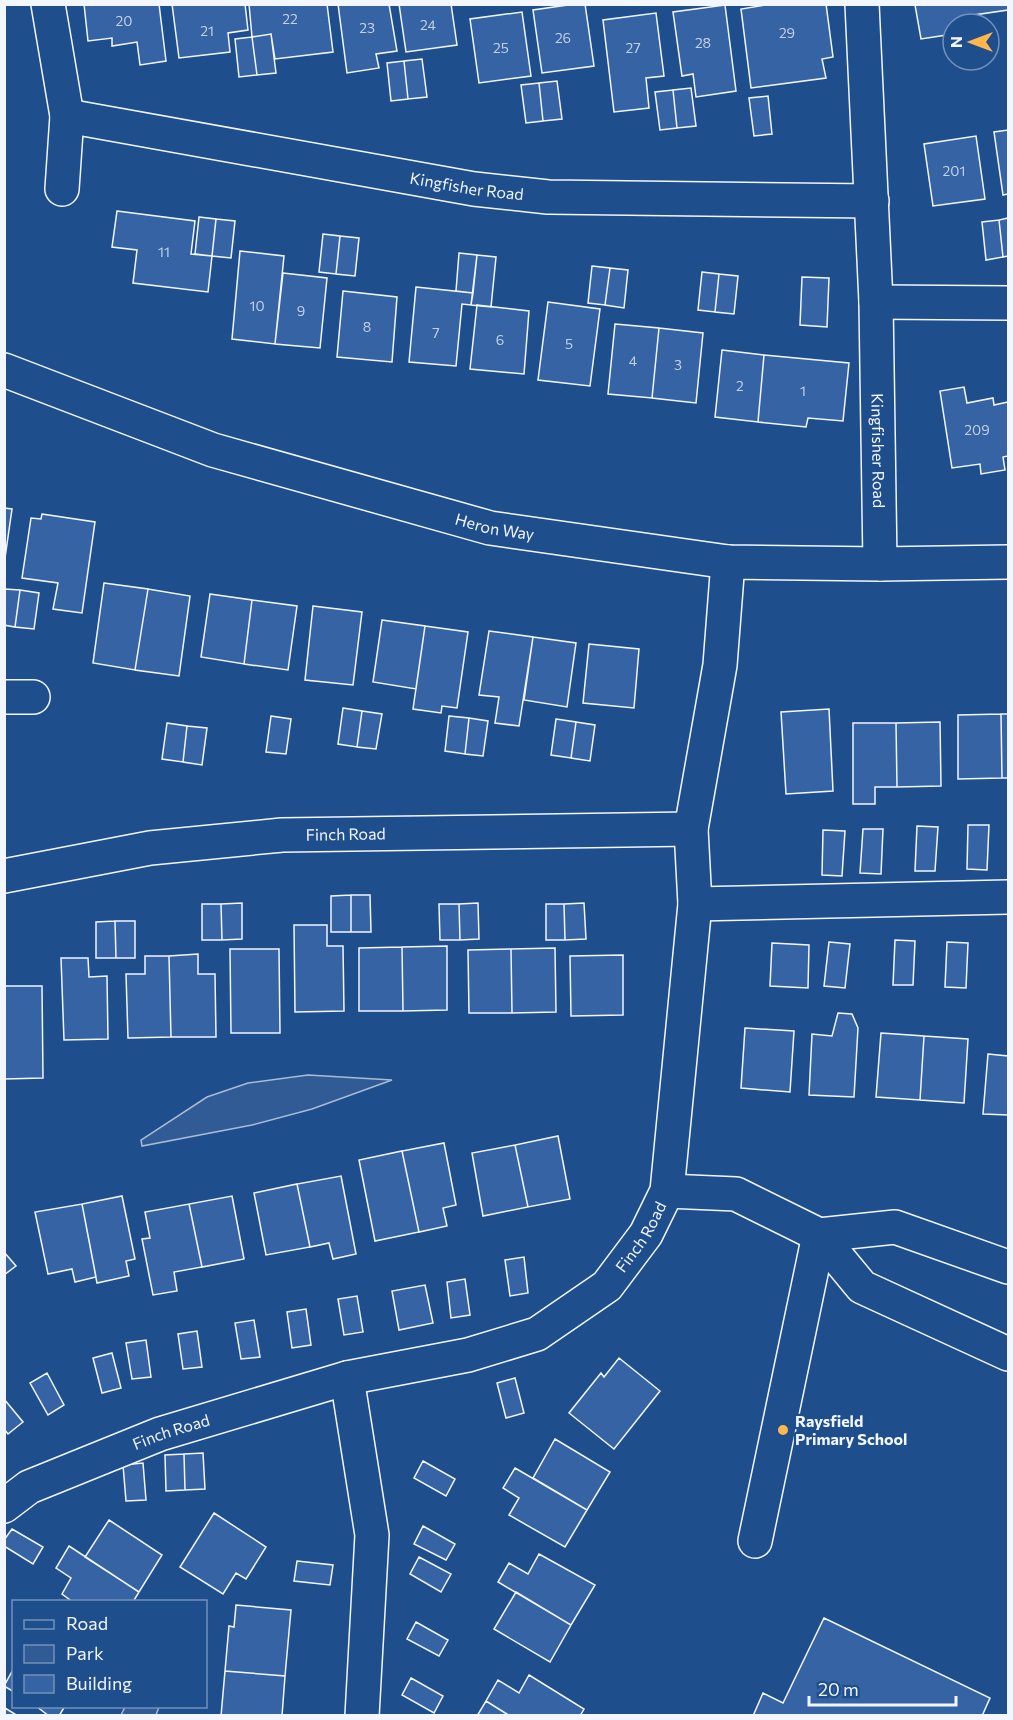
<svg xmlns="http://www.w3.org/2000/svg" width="1013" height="1720" viewBox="0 0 1013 1720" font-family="Commissioner,sans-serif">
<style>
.green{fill:#305b95;stroke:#a8bbd7;stroke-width:1.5}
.building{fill:#3563a3;stroke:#f2f6ff;stroke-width:1.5}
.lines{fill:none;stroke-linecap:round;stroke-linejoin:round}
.minor-casing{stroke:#f2f6ff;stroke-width:36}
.minor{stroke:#1f4e8c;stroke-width:33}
.poi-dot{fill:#ffb74d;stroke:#1f4e8c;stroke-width:2}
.labels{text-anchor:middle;stroke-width:4.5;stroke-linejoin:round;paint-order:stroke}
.number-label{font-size:14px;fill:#c3d1e8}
.street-label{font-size:16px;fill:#f2f6ff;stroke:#1f4e8c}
.poi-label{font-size:16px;font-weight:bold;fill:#f2f6ff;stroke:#1f4e8c;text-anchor:start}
</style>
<rect width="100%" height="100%" fill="#1f4e8c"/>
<path class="green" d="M308,1075l84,5 -80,29 -60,16 -110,21 -1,-6 66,-43 41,-14z
M125,1707v-1l34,1 -3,8h-35z"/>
<path class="building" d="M84,4h75l7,57 -26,4 -3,-23 -25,4v-8l-24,3z
M172,4h73l3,26 -20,3 2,19 -51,6z
M249,4h78l6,48 -58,7 -4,-25 -19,3z
M338,4h51l8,47 -21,3 3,14 -32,5z
M399,4h52l6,41 -51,7z
M575,4h10l9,62 -52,7 -9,-63z
M772,4h54l7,53 -11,2 4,19 -75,10 -10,-79z
M1008,4v6l-48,7 1,7h-8v10l-32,5 -6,-34z
M725,5l11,86 -40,6 -3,-23 -11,2 -9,-64z
M522,12l9,64 -52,7 -9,-64z
M656,13l8,63 -18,2 3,30 -35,4 -11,-92z
M271,34l5,39 -19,2 -5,-38z
M252,37l5,38 -18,2 -4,-38z
M422,59l5,38 -19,2 -4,-38z
M404,61l4,38 -17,2 -4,-38z
M557,81l5,38 -19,2 -4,-38z
M539,83l4,38 -17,2 -5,-38z
M691,88l5,38 -19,2 -4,-38z
M673,90l4,38 -17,2 -5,-38z
M768,96l4,38 -18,2 -5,-38z
M1008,130v64l-5,1 -9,-63z
M976,136l9,63 -52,7 -9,-62z
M117,211l78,10 -4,33 21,2 -4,36 -75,-9 4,-33 -25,-3z
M199,217l17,2 -4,37 -17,-2z
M1008,218v38l-5,1 -4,-37z
M216,219l19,2 -4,37 -19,-2z
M999,220l4,37 -17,3 -4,-38z
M323,234l17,2 -4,38 -17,-2z
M340,236l19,2 -4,38 -19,-2z
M240,251l44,5 -9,88 -43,-5z
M459,253l18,2 -4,38 -17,-2z
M477,255l19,2 -5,50 -20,-2z
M592,266l18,2 -5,37 -17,-2z
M610,268l18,2 -4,38 -19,-3z
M702,272l17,2 -4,38 -17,-2z
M283,273l44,5 -7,70 -45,-4z
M719,274l19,2 -4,38 -19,-2z
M802,277l27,1 -2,49 -27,-2z
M416,287l57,6 -2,12 -9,-1 -6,62 -47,-4z
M343,291l54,6 -5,65 -55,-5z
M548,302l52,7 -10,77 -52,-6z
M477,305l52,6 -5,63 -54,-5z
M615,324l44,4 -7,70 -44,-4z
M659,328l44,5 -7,70 -44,-5z
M722,350l42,5 -6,67 -43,-5z
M764,355l85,8 -6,58 -35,-3 -2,9 -48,-5z
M964,387l3,16 26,-5 1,7 14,-3v54l-5,1 2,13 -24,4 -1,-10 -28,4 -12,-77z
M4,508l8,1 -8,56z
M42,514l53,8 -13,91 -29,-4 5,-26 -36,-5 9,-60 10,1z
M104,583l44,6 -13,81 -42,-7z
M4,589l16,1 -5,37 -11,-2z
M148,589l42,7 -11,80 -44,-6z
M20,590l19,3 -5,36 -19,-2z
M210,594l42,6 -8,64 -43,-7z
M252,600l45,6 -9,64 -44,-6z
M313,606l49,6 -9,73 -48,-5z
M382,620l43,6 -9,63 -43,-7z
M425,626l43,6 -11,76 -15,-2 -1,7 -28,-4z
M489,631l44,6 -14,89 -24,-3 4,-26 -20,-2z
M533,637l43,6 -9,64 -43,-7z
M589,644l50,5 -5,59 -51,-5z
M343,708l19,3 -5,36 -19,-3z
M829,709l4,82 -47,3 -5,-82z
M362,711l20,3 -6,35 -19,-2z
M1001,714h7v64h-6z
M1001,714l1,64 -44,1v-64z
M271,716l20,3 -5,35 -20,-2z
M449,716l20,2 -4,36 -20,-3z
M469,718l19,3 -5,35 -18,-2z
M556,719l20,3 -5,36 -20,-3z
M576,722l19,3 -5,36 -19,-3z
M940,722l1,64 -44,1 -1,-64z
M167,723l20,3 -4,36 -21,-3z
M853,723h43l1,64h-22v17h-22z
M187,726l20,2 -5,37 -19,-3z
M968,825h21l-2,45 -20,-1z
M917,826l21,1 -3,44h-20z
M863,829h20l-2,45 -21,-1z
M823,830l22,1 -3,45 -20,-1z
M351,895h19l1,37h-20z
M351,895v37h-20v-36z
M242,903v36l-20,1 -1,-36z
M478,903l1,36 -19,1 -1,-36z
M584,903l2,36 -21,1 -1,-36z
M202,904h19l1,36h-20z
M439,904h20l1,36h-20z
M546,904h18l1,36h-19z
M115,921h20v37h-19z
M115,921l1,37h-20v-36z
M294,925h33v21h16l1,65 -49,1z
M895,940l20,1 -2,44h-20z
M829,942l21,2 -5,44 -21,-2z
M947,942l21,1 -2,45 -21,-1z
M772,943l37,2 -1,43 -38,-2z
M447,946v64l-44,1 -1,-64z
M402,947l1,64h-44v-63z
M555,948l1,64 -44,1 -1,-64z
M230,949h49l1,84h-49z
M511,949l1,64h-43l-1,-63z
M198,954v20h17l1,63h-45l-2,-81z
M623,955v60l-52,1 -1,-60z
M145,956h24l2,81 -43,1 -2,-64h19z
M61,958h27l1,19 18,-1 1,63 -44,1z
M4,986h38l1,92 -39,1z
M838,1013l14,1 6,14 -4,69 -45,-2 3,-61 20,2z
M745,1028l49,3 -4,61 -49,-4z
M881,1033l43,3 -4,64 -44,-3z
M924,1036l44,3 -4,64 -44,-3z
M988,1054l20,2v59l-25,-1z
M558,1136l12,63 -42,8 -13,-62z
M444,1143l12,62 -13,3 4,18 -28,6 -17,-81z
M515,1145l13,62 -45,9 -11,-63z
M402,1151l17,81 -44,9 -16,-81z
M341,1176l15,78 -23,5 -4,-16 -19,4 -13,-63z
M297,1184l13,63 -44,8 -12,-62z
M122,1196l13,63 -9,2 3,15 -32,7 -15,-79z
M232,1196l12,63 -42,8 -13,-63z
M82,1204l14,73 -21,5 -3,-13 -24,5 -13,-62z
M189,1204l13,63 -28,5 3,19 -24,4 -11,-56 8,-1 -5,-26z
M4,1252l12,14 -12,9z
M524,1257l4,36 -18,3 -5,-36z
M465,1279l5,36 -19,3 -4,-36z
M425,1285l8,38 -34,7 -7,-39z
M357,1296l6,36 -19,3 -6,-36z
M306,1309l5,36 -19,3 -5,-36z
M254,1320l6,37 -19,2 -6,-36z
M197,1331l5,36 -19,2 -5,-35z
M146,1340l5,37 -19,2 -6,-36z
M112,1353l9,35 -19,5 -9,-35z
M619,1358l41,33 -46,58 -45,-36 32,-40 3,4z
M47,1373l17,32 -16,10 -18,-32z
M515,1378l9,35 -18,5 -9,-35z
M4,1399l19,23 -15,12 -4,-5z
M555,1439l55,33 -23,38 -54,-32z
M203,1453l2,36 -20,1 -1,-36z
M184,1454l1,36 -19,1 -1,-36z
M423,1461l32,18 -9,17 -32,-18z
M143,1463l3,37 -20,1 -3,-36z
M515,1468l72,42 -22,37 -56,-32 10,-17 -16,-10z
M214,1513l52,34 -20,32 -10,-6 -13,21 -43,-27z
M109,1520l53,35 -23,37 -54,-35z
M423,1526l32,18 -9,16 -32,-16z
M12,1529l31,18 -10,17 -29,-18v-6z
M69,1546l70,46 -6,10h-60l-11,-8 9,-16 -15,-10z
M539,1554l56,31 -24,40 -73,-43 11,-19 19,11z
M419,1557l32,17 -10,18 -31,-18z
M297,1561l36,4 -3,20 -36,-4z
M516,1592l55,33 -21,37 -56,-33z
M236,1605l55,5 -6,66 -60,-5 4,-45 5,1z
M824,1618l166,80 -8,18h-229l10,-23 20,10z
M416,1622l32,18 -9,16 -32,-17z
M14,1668v24l-10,-6z
M225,1671l60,5 -3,40h-61z
M529,1675l55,34 -4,7h-70l-24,-15 12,-21 21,13z
M411,1678l32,18 -9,17 -32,-18z
M486,1701l24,15h-33z
M36,1706h29l-6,10h-10z
M5,1708l13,8h-14z"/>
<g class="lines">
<defs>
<g id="minor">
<path d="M48,4l19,112 -5,73"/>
<path id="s1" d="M862,4l14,298 4,262"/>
<path id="s2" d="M67,116l407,73 74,8 324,4"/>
<path d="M876,302l132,1"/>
<path id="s3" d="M4,370l209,80 277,78 238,34 152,2 128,-2"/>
<path d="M4,697h29"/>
<path id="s4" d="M4,876l146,-28 132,-13 409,-6"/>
<path d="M695,904l313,-7"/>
<path d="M667,1191l69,3 83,41 43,52 146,67"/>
<path d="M819,1235l76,-8 113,40"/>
<path d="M347,1378l25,157 -10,181"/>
<path id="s5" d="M4,1506l25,-19 131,-53 187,-56 121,-23 69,-21 70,-48 39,-52 21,-43 28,-287 -4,-75 29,-164 8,-103"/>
<path d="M755,1541l64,-306"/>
</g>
</defs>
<use href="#minor" class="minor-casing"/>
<use href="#minor" class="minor"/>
</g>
<circle class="poi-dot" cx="783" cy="1430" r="6"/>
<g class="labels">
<g class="number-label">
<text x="290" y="24">22</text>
<text x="124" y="26">20</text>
<text x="428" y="30">24</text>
<text x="367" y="33">23</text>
<text x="207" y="36">21</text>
<text x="787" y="38">29</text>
<text x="563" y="43">26</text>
<text x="703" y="48">28</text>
<text x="501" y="53">25</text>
<text x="633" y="53">27</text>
<text x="954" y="176">201</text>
<text x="164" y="257">11</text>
<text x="257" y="311">10</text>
<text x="301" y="316">9</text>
<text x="367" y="332">8</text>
<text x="436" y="338">7</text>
<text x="500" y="345">6</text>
<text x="569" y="349">5</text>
<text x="633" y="366">4</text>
<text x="678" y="370">3</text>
<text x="740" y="391">2</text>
<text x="803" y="396">1</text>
<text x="977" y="435">209</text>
</g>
<g class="street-label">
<text dy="6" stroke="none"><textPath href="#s2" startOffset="406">Kingfisher Road</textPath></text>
<text dy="6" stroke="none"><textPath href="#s1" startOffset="447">Kingfisher Road</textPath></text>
<text dy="6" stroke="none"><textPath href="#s3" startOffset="516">Heron Way</textPath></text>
<text dy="6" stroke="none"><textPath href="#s4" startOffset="345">Finch Road</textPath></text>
<text dy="6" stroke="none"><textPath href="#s5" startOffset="708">Finch Road</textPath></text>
<text dy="6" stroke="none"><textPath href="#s5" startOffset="184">Finch Road</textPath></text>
</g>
<g class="poi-label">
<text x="795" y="1427">Raysfield<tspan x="795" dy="18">Primary School</tspan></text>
</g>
</g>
<rect width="1013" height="1720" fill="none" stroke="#f2f6ff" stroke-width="12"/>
<rect x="12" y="1600" width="195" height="108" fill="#1f4e8c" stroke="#7391ba" stroke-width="1.5"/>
<rect x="24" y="1620" width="30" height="9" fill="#1f4e8c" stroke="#7391ba" stroke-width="1.5"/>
<text x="66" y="1630" font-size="18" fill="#f2f6ff">Road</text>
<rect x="24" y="1645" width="30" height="18" fill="#305b95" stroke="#7391ba" stroke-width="1.5"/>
<text x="66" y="1660" font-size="18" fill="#f2f6ff">Park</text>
<rect x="24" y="1675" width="30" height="18" fill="#3563a3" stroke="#7391ba" stroke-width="1.5"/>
<text x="66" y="1690" font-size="18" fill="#f2f6ff">Building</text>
<g transform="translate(971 42) rotate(270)"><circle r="28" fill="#1f4e8c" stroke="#7391ba" stroke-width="1.5"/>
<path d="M0-4.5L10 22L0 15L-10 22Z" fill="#ffb74d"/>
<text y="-9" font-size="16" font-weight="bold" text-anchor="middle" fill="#f2f6ff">N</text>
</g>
<path d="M809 1696v9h147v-9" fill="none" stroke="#f2f6ff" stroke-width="3"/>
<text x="818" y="1696" font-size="18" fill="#f2f6ff" stroke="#1f4e8c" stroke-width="4.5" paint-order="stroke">20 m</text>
</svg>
